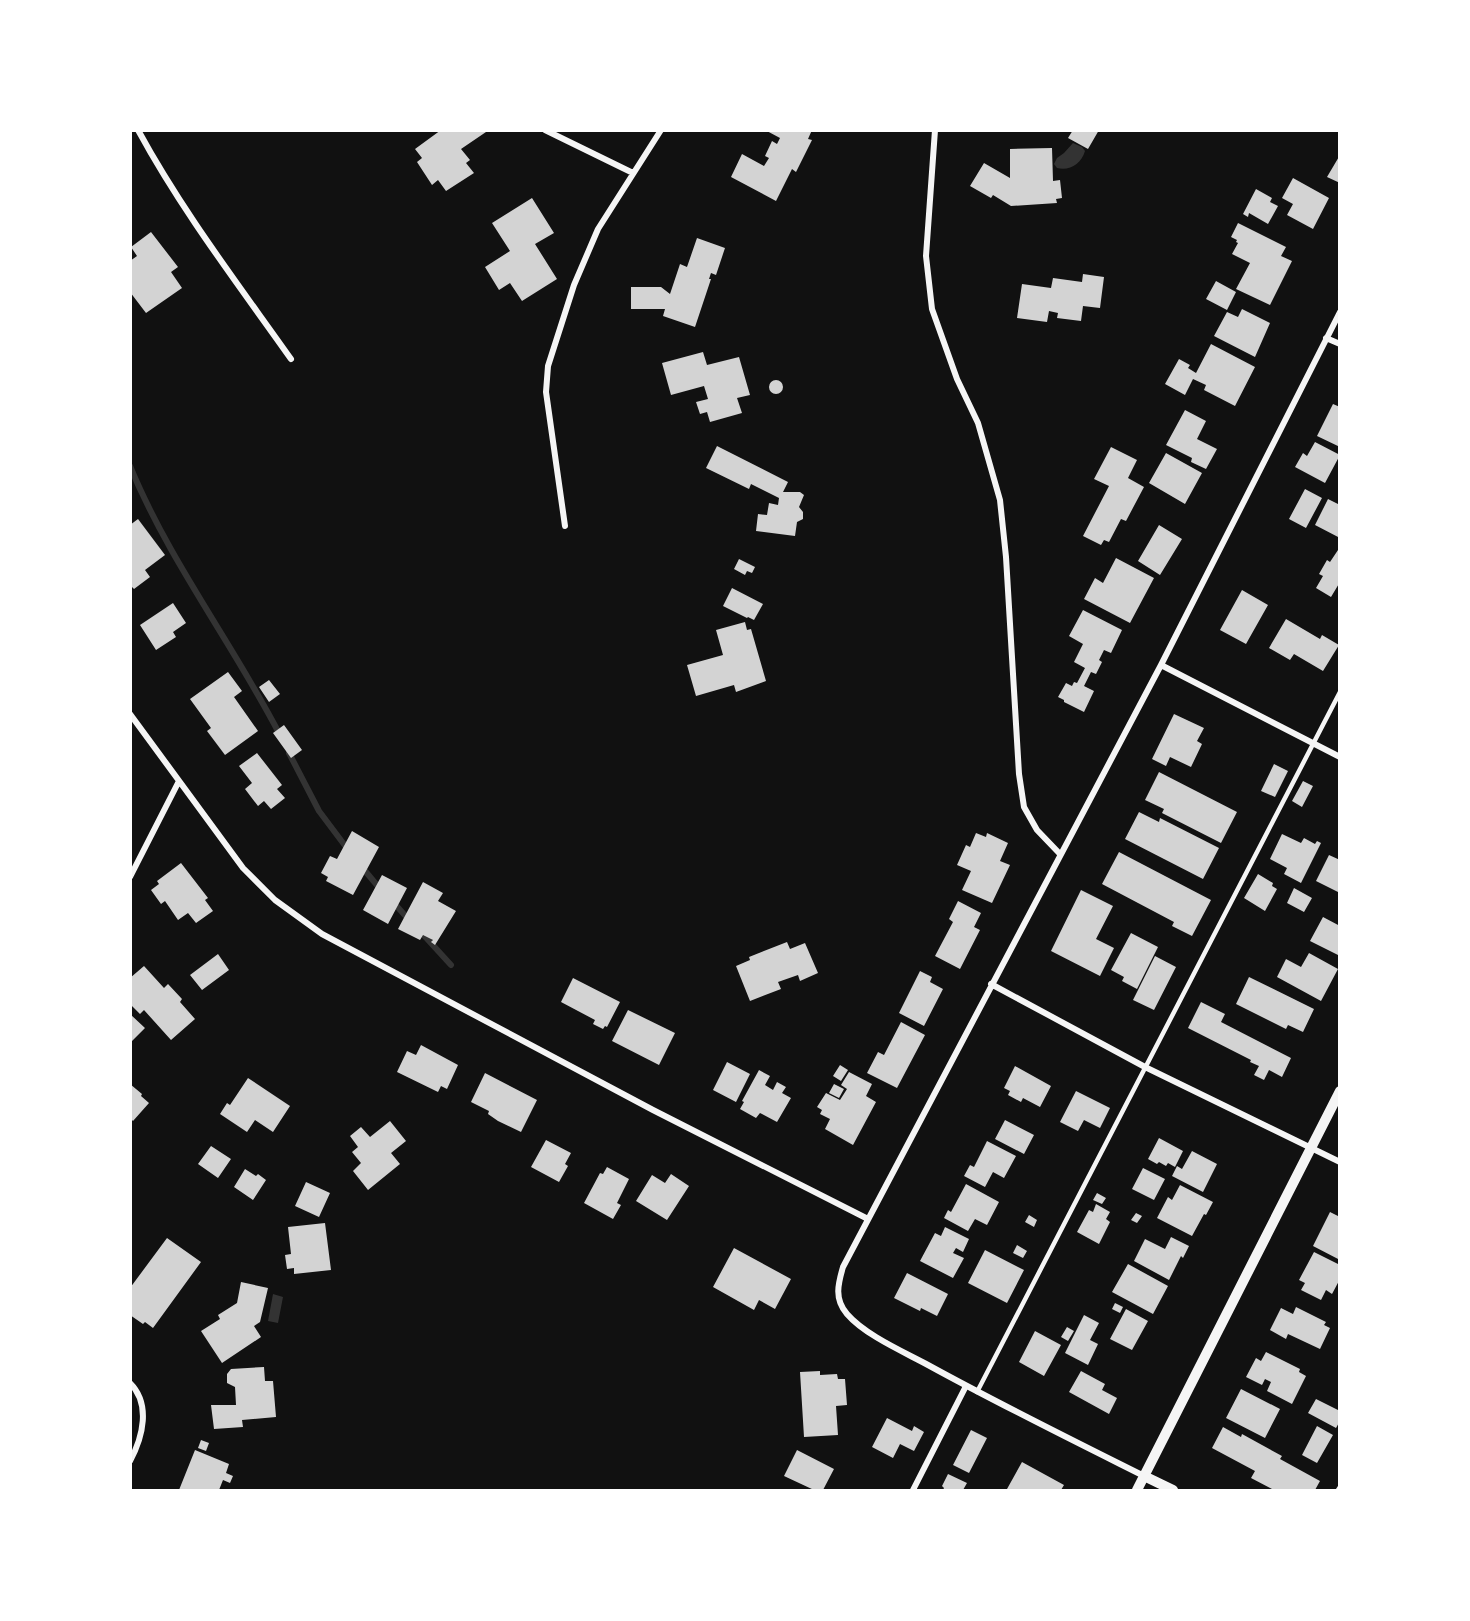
<svg xmlns="http://www.w3.org/2000/svg" width="1470" height="1621" viewBox="0 0 1470 1621" font-family="'Noto Sans',sans-serif">
<style>
.water{fill:#333}
.lines{fill:none;stroke-linecap:round;stroke-linejoin:round}
.stream{stroke:#333;stroke-width:6}
.building{fill:#d3d3d3}
.service{stroke:#f5f5f5;stroke-width:4.5}
.minor{stroke:#f5f5f5;stroke-width:6}
.tertiary{stroke:#f5f5f5;stroke-width:10}
</style>
<rect width="100%" height="100%" fill="#111"/>
<path class="water" d="M1073,143l9,4 3,4c-4,13 -15,20 -28,17l-3,-4 3,-6 7,-5z
M273,1294l10,3 -5,26 -10,-2z"/>
<g class="lines">
<path class="stream" d="M130,466c39,95 103,178 150,269
M289,753l30,58 30,40
M361,866l20,24
M393,902l17,19
M419,930l32,35"/>
</g>
<path class="building" d="M441,130l45,2 -25,17 9,11 -4,3 8,10 -28,18 -8,-11 -6,5 -15,-23 5,-4 -7,-9z
M765,130h47l-4,9 4,1 -16,32 -4,-3 -16,32 -45,-24 11,-23 22,12 5,-8 -4,-2 7,-15 5,3 3,-6z
M1073,130h26l-11,19 -20,-11z
M1052,148l1,33 7,-1 2,18 -6,1 1,4 -46,3 -18,-11 -2,3 -21,-12 14,-23 26,15v-29z
M1340,155v28l-13,-6z
M1293,178l36,20 -16,31 -26,-14 6,-11 -11,-6z
M1256,189l16,9 -2,4 8,4 -10,18 -19,-11 -1,4 -5,-3z
M532,198l22,35 -19,11 22,35 -35,22 -12,-18 -11,7 -14,-23 25,-16 -18,-28z
M1238,223l48,24 -5,9 11,5 -22,44 -34,-16 14,-26 -18,-9 6,-11 -2,-1 1,-2 -6,-3z
M151,232l27,35 -7,5 11,16 -36,25 -16,-21v-31l7,-5 -6,-9z
M697,238l28,10 -9,27 -5,-2 -2,6h2l-16,48 -32,-11 2,-7h-34v-22h30l9,7 10,-30 7,3z
M1083,274l21,3 -4,31 -17,-2 -2,15 -24,-3 1,-5 -9,-2 -2,11 -30,-4 5,-34 29,4 2,-10 29,4z
M1216,281l20,11 -9,18 -21,-11z
M1242,309l28,14 -15,34 -41,-21 13,-24 11,5z
M1211,344l44,23 -20,39 -31,-16 2,-5 -13,-6 -8,16 -20,-11 14,-25 11,6 -2,3 8,5z
M703,352l4,13 32,-8 11,38 -13,3 5,15 -32,9 -3,-10 -7,2 -4,-12 12,-3 -4,-13 -33,9 -9,-32z
M769 387a7 7 0 1 1 14 0a7 7 0 1 1-14 0Z
M1333,404l7,3v40l-23,-11z
M1185,410l21,11 -9,18 20,10 -11,20 -15,-7 1,-4 -26,-13z
M1315,442l25,13 -15,28 -30,-16 8,-14 4,3z
M717,446l71,36 -5,10h17l4,3 -5,12 4,5v7l-6,3 -2,14 -39,-5 2,-17 9,1 2,-12 9,2 1,-7 -28,-14 -2,5 -43,-21z
M1111,447l26,13 -9,18 16,9 -18,34 -5,-2 -12,23 -5,-2 -3,5 -18,-9 26,-50 -15,-7z
M1166,453l36,20 -17,31 -36,-21z
M1305,489l17,9 -16,30 -17,-9z
M1328,499l12,6v33l-25,-13z
M138,519l27,36 -20,15 5,7 -16,12 -4,-4v-60z
M1159,525l23,14 -22,36 -22,-14z
M1338,550l2,1v31l-9,15 -15,-9 7,-12 -4,-2 8,-14 3,2z
M1116,558l38,20 -24,45 -46,-24 11,-21 8,5z
M739,559l16,8 -3,6 -5,-2 -2,4 -11,-6z
M732,588l31,16 -9,16 -6,-3 -1,1 -24,-12z
M1242,590l26,15 -22,39 -26,-14z
M173,603l13,20 -13,9 3,5 -20,13 -16,-25z
M1083,610l39,20 -11,23 -7,-3 -5,10 3,2 -6,12 -5,-2 -7,14 10,5 -10,21 -20,-10v-2l-6,-3 8,-14 6,3 2,-4 3,1 8,-15 -11,-6 9,-18 -14,-8z
M1286,619l34,20 2,-4 17,10 -16,26 -29,-17 -4,6 -21,-12z
M745,622l2,8 4,-1 15,52 -30,11 -2,-7 -38,11 -9,-31 36,-10 -7,-25z
M228,672l14,19 -8,6 24,34 -33,24 -18,-24 4,-3 -21,-29z
M269,680l11,14 -11,8 -10,-15z
M1174,714l30,14 -7,13 5,3 -11,23 -21,-10 -4,9 -14,-7z
M284,725l18,25 -11,8 -18,-25z
M257,753l25,32 -5,4 8,9 -14,11 -7,-8 -6,5 -13,-17 7,-6 -13,-17z
M1274,764l14,7 -13,26 -14,-6z
M1159,772l78,40 -16,31 -59,-30 2,-4 -19,-9z
M1303,781l10,5 -11,21 -10,-6z
M1139,812l20,10 1,-4 59,30 -16,31 -78,-40z
M352,831l27,16 -26,48 -27,-14 2,-4 -7,-4 9,-17 7,3z
M976,833l10,4 1,-4 21,10 -8,18 10,4 -18,38 -30,-13 9,-19 -14,-6 9,-20 4,2z
M1282,834l19,9 3,-5 11,6 2,-3 4,2 -20,40 -17,-9 3,-6 -17,-9z
M1119,852l92,48 -19,36 -20,-10 2,-4 -72,-38z
M1329,855l11,5v33l-24,-12z
M181,863l27,35 -3,2 8,11 -17,12 -8,-10 -10,7 -13,-19 -4,3 -10,-14 8,-6 -2,-3z
M1258,874l15,9 -1,3 5,3 -12,22 -21,-13z
M382,875l25,13 -19,36 -25,-14z
M423,882l20,11 -5,8 18,10 -21,34 -4,-3 2,-2 -10,-5 -3,5 -22,-11z
M1294,888l18,10 -8,14 -17,-9z
M1081,890l32,16 -17,33 18,9 -14,28 -49,-25z
M958,901l23,12 -7,14 6,3 -20,39 -25,-13 18,-34 -4,-3z
M1323,917l17,9v30l-30,-15z
M1131,933l27,14 -21,42 -15,-8 2,-4 -13,-7z
M787,942l3,7 15,-6 13,30 -18,8 -2,-6 -20,7 3,7 -31,12 -14,-35 14,-6 -1,-3z
M1309,953l29,16 -17,32 -44,-24 9,-18 15,8z
M218,954l11,16 -27,20 -12,-15z
M1155,956l21,11 -22,43 -21,-10z
M144,966l20,22 4,-4 14,15 -2,3 15,17 -24,21 -27,-30 -4,4 -10,-10v-26z
M920,971l12,6 -2,5 13,7 -19,37 -25,-13z
M1249,977l65,32 -11,23 -15,-7 -2,4 -50,-25z
M573,978l47,24 -13,25 -2,-1 -2,3 -10,-5 2,-4 -34,-18z
M1201,1002l24,12 -4,8 70,36 -9,19 -13,-7 -5,10 -10,-5 5,-9 -9,-4 1,-2 -63,-32z
M628,1010l47,23 -16,32 -47,-24z
M130,1014l15,14 -15,15z
M901,1022l24,13 -28,53 -30,-15 11,-21 6,3z
M421,1045l37,20 -11,24 -6,-3 -3,6 -41,-20 10,-21 9,4z
M727,1062l23,12 -14,28 -23,-12z
M840,1065l8,5 -7,11 -8,-5z
M1015,1066l36,20 -11,21 -17,-9 -2,4 -13,-7 2,-4 -6,-3z
M759,1070l11,6 -5,9 8,5 4,-8 9,5 -4,6 9,5 -14,24 -17,-9 -4,5 -16,-9 4,-7 -2,-1z
M849,1072l23,12 -6,12 10,6 -23,43 -28,-16 5,-10 -10,-5 2,-4 -5,-3 9,-14 14,7 7,-11 -6,-4z
M485,1073l52,27 -16,32 -23,-11 -10,-7 1,-3 -18,-9z
M248,1078l42,28 -17,26 -18,-12 -8,12 -27,-18 7,-11 3,2z
M130,1084l12,10 -1,2 8,7 -16,18 -3,-3z
M834,1084l10,5 -5,9 -10,-5z
M1076,1091l34,17 -10,20 -16,-8 -6,11 -18,-9z
M1005,1120l29,15 -10,19 -29,-15z
M390,1121l16,20 -15,12 9,11 -32,26 -15,-19 8,-8 -9,-11 6,-5 -8,-11 11,-9 9,10z
M1159,1138l24,13 -8,16 -7,-4 -2,3 -7,-4 -2,2 -9,-5z
M546,1140l25,13 -6,11 3,2 -9,16 -28,-15z
M987,1141l29,15 -12,22 -11,-6 -8,15 -21,-11 6,-11 4,2z
M211,1146l20,13 -13,19 -20,-14z
M1192,1151l25,13 -14,28 -31,-16 5,-10 5,3z
M607,1167l22,12 -12,24 4,2 -8,14 -29,-16 16,-30 3,1z
M1143,1168l22,11 -11,21 -22,-11z
M245,1169l11,7 2,-2 8,6 -13,20 -19,-13z
M671,1174l18,12 -22,34 -31,-19 16,-26 13,8z
M306,1182l24,11 -11,24 -24,-11z
M966,1184l33,18 -12,23 -12,-6 -7,12 -24,-13 4,-8 3,2z
M1180,1185l33,17 -7,13 -2,-1 -12,22 -35,-18 11,-21 4,3z
M1097,1193l9,5 -4,6 -9,-4z
M1096,1204l14,8 -4,7 4,3 -11,22 -22,-12 12,-22 4,2z
M1330,1212l10,5v43l-27,-14z
M1136,1213l6,3 -5,7 -6,-3z
M1029,1215l8,5 -3,7 -9,-5z
M325,1223l6,47 -37,4v-6l-7,1 -2,-14 6,-1 -3,-27z
M945,1227l24,12 -6,13 -7,-4 -3,5 11,5 -11,20 -33,-17 15,-28 6,3z
M1171,1237l18,9 -6,12 -2,-2 -12,24 -35,-19 11,-22 20,10z
M167,1238l34,24 -48,66 -8,-6 -2,2 -13,-9v-27z
M1017,1245l10,6 -4,7 -10,-5z
M734,1248l57,31 -16,30 -16,-9 -5,10 -41,-23z
M985,1250l39,20 -17,33 -39,-20z
M1314,1252l26,13v14l-8,15 -6,-4 -5,10 -20,-10 4,-7 -6,-3z
M1128,1264l40,22 -15,28 -41,-22z
M907,1273l41,21 -11,22 -16,-8 -1,3 -26,-13z
M241,1282l27,6 -8,34 -6,4 7,11 -39,26 -21,-32 19,-12 -2,-4 19,-12z
M1115,1303l8,4 -3,6 -8,-4z
M1296,1307l30,15 -2,3 6,3 -10,21 -32,-15 -2,5 -16,-9 11,-22 12,6z
M1126,1309l22,12 -16,29 -22,-11z
M1084,1315l15,8 -9,17 8,4 -10,21 -23,-12z
M1067,1327l7,4 -6,10 -7,-4z
M1035,1331l26,14 -17,31 -25,-14z
M1266,1352l34,17 -1,3 7,4 -14,28 -25,-13 4,-9 -6,-3 -3,6 -16,-8 10,-19 5,3z
M264,1367l1,14h8l3,36 -34,3 1,7 -29,2 -3,-24h25l-1,-18 -8,-4v-9l4,-5z
M820,1371v4l17,-1 1,5h7l2,26 -11,1 2,29 -34,2 -4,-65z
M1081,1371l24,13 -3,6 15,8 -8,16 -40,-22z
M1241,1389l39,20 -15,29 -39,-20z
M1316,1399l24,12v10l-4,7 -28,-15z
M887,1418l25,13 2,-5 10,6 -10,19 -14,-7 -7,14 -21,-11z
M1317,1426l16,9 -16,28 -15,-8z
M1223,1427l18,10 1,-3 40,22 -2,3 40,22 -5,9h-41l-23,-12 4,-7 -43,-23z
M971,1430l16,8 -18,35 -16,-8z
M201,1440l8,3 -3,8 -8,-3z
M195,1450l34,14 -3,9 7,3 -3,7 -7,-3 -4,10h-40z
M797,1450l37,19 -11,21h-9l-30,-14z
M1022,1462l42,23 -3,5h-51l-3,-1z
M948,1474l19,9 -4,7h-20l1,-2 -2,-2z"/>
<g class="lines">
<path class="service" d="M977,1392l363,-700
M1338,1490l2,-3"/>
<path class="minor" d="M138,130c44,81 100,154 153,229
M545,130l88,43
M935,130l-9,126 6,53 25,70 21,44 22,77 6,57 13,217 5,33 13,23 23,24
M1326,338l14,6
M565,526l-19,-134 2,-26 26,-81 24,-56 63,-99
M1161,665l179,92
M130,714l113,154 32,32 47,34 331,176 215,109
M130,877l49,-96
M991,984l154,83 195,95
M130,1383c21,21 13,54 0,78
M1144,1476c-72,-36 -145,-72 -216,-111 -24,-13 -63,-30 -81,-51 -13,-15 -9,-30 -4,-47l318,-602 179,-353
M913,1490l53,-104"/>
<path class="tertiary" d="M1144,1476l29,14
M1137,1490l203,-399"/>
</g>
<rect width="1470" height="1621" fill="none" stroke="#ffffff" stroke-width="264"/>
</svg>
